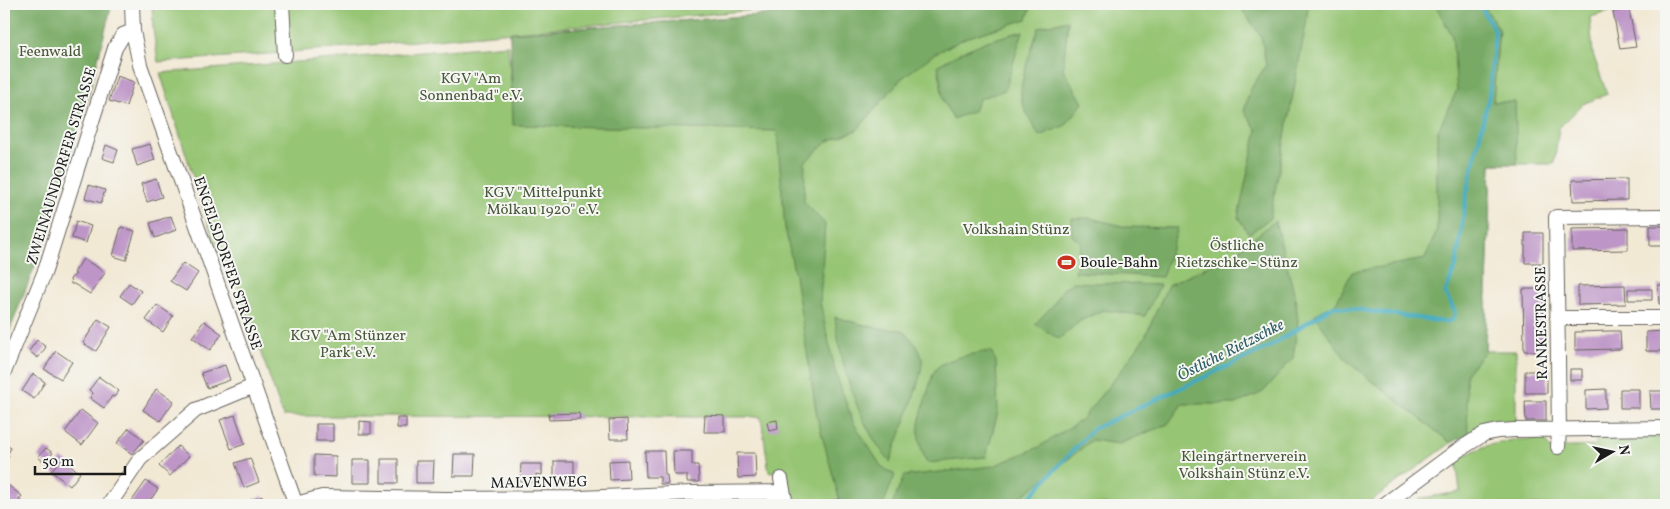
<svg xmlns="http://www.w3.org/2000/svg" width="1670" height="509" viewBox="0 0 1670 509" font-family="Vollkorn,serif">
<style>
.green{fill:#96c573;stroke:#597048}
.forest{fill:#78aa65;stroke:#4a6340}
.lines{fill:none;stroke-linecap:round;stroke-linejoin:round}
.stream{stroke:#40aac0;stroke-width:4}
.building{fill:#bd95c7}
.minor-casing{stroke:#67645d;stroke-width:16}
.minor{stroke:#fff;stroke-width:14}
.labels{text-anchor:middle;stroke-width:4;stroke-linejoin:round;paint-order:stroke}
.park-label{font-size:15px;fill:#47573a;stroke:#f6f6f2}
.street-label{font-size:15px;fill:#1c1c1c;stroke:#f6f6f2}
.poi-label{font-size:15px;fill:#1c1c1c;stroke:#f6f6f2;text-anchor:start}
.water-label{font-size:16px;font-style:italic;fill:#2c5c66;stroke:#f6f6f2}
</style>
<rect width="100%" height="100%" fill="#f6f6f2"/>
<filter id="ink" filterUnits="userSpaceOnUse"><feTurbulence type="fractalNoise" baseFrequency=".02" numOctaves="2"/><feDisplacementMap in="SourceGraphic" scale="10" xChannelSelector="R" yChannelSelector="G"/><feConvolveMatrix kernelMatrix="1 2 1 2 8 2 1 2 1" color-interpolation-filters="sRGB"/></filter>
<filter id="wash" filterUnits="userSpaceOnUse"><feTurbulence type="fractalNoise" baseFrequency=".0096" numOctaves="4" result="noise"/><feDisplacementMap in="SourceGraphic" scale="20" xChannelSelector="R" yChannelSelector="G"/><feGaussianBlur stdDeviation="1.12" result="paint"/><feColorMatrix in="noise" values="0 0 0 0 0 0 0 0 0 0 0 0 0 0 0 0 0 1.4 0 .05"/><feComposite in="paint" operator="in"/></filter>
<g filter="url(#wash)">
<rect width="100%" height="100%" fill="#f2e9d5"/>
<path class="green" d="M152,4h1455l2,8 -19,5 3,37 14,40 -24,10 -24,24 -5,36h-63l-6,187h31v71l-33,4 -32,17 -86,62h-576l-5,-34 -15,1 -8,-55 -478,-1 -51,-147 -12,-8 -60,-188 348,-28 4,53 -2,-65 278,-20v-6l-506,46 -124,9 -5,-33z
M1666,437v68h-253l8,-7 39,-6 -4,-33 29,-13 27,-6 30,-1 4,2 3,7 47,-2v-8z"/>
<path class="forest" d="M4,4h108l-24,94 -52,165 -32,82z
M791,4h241l-5,15 -62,19 -31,16 -33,25 -44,51 -29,11 -23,21 -1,40 21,22 -5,78 15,69 18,51 28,44 14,9 -12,30h-42l-24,-88 -22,-141 -10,-48 -8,-97 -264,-6 -3,-92 278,-20z
M1238,4h70l-1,15 -37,199 -21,16 -11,-17 19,-87 -13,-19 6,-21 16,-25 -5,-29z
M1435,4h48l16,25 -6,73h22l2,62h-26l-6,187 -19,23 2,60 -17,9 -103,-81 -34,-47 22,-12 16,-31 73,-13 12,-29v-97l20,-43 -5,-54z
M1068,20l-5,49 20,34 -17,22 -27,11c-6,-12 -16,-26 -18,-40 -2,-13 13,-55 18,-69z
M1023,31l-18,59 -26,9 -5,12 -21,8 -10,-19 -5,-35 24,-13 25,-11z
M1072,218h18l36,9 52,1 -16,49 -87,-5 6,-30 -9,-6z
M1275,221l20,75 3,24 -5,38 -30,34 -27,12h-54l-14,20 -49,20 -27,-4 -81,65h-119l12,-29 89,-10 46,-19 42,-27 38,-47 26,-36 23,-52 66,-31z
M1073,282l87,3 -15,31 -42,-6 -23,11 -21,18 -24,-15 18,-19 10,-16z
M835,317c22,6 44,13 68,13 8,9 17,17 19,29 2,19 -25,81 -32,103 -33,-40 -49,-94 -55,-145z
M991,351l5,11 2,50 -12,45 -59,6c-14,-31 -8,-41 1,-72 2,-6 4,-17 8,-22 9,-11 41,-16 55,-18z"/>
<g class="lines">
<path class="stream" d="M1022,505l71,-76 176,-82 64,-41 112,16 9,-3 1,-7 -10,-19 11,-27 10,-69 23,-102 6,-64 -16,-27"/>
</g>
<g id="blocks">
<path class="building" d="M1610,4h17l-17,4z
M1629,9l7,38 -16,2 -7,-37z
M117,76l17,6 -8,24 -17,-5z
M150,144l5,16 -18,6 -5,-17z
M106,145l12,5 -4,12 -12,-4z
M156,179l6,18 -15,5 -6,-18z
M1627,179v21l-54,1 -1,-21z
M89,185l16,5 -4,13 -16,-5z
M171,216l5,14 -21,8 -5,-15z
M76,221l15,5 -5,17 -14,-5z
M1650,226h16v20h-16z
M121,227l14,4 -9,29 -13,-4z
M1628,228v22l-56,1v-22z
M1525,233h18v30h-18z
M83,259l14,8 8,6 -15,21 -16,-10h-3l-1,-5 6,-5 -2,-1z
M183,263l15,10 -12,18 -16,-10z
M129,283l12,8 -9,13 -12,-8z
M1625,285l1,19 -48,1v-19z
M1658,285h8v19h-7z
M1523,289h20l1,62h-20z
M1628,289h24v11h-24z
M157,305l16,11 -10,16 -17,-12z
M98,319l13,8 -15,24 -13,-8z
M204,321l18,13 -12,16 -18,-13z
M1611,331h9l1,18 -46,1v-18z
M1666,331v20h-20v-19z
M37,340l9,7 -8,11 -9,-7z
M56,351l16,11 -11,17 -17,-10z
M225,365l5,15 -23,8 -6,-15z
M1570,369h12v11h-12z
M1525,371h22v22h-22z
M33,374l12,8 -11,17 -12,-8z
M99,377l20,14 -5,6 -2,-1 -8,12 -14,-10 3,-5 -4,-3z
M156,389l18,12 -14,20 -17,-11z
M1606,389v19l-20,1v-19z
M1620,389h19v19h-19z
M1650,391h16v18h-15z
M1525,401h21v20h-20z
M81,410l17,13 -16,22 -17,-13z
M579,413l1,6 -31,1 -1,-6z
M235,415l10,29 -14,5 -11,-29z
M705,415l20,1v16h-21z
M397,418h9v10h-9z
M627,419l1,20h-18l-1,-19z
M777,420l1,9 -9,2 -2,-9z
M359,421l12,1v12h-12z
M316,424h17v17h-17z
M129,428l15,12 -12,14 -15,-11z
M4,444l7,4 -4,7 2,1 -5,9z
M178,446l11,10 -19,20 -11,-10z
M46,448l7,5 -3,3 4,4 -5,6 -11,-9z
M645,451h19l1,24h2l1,9h-8v-7h-14z
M673,451h19v14h6l1,17h-12v-7h-13z
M737,453h18l1,24 -18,1z
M454,454h21l-1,22h-21z
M314,455l22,1v21l-22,-1z
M62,458l18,15 -10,13 -19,-15z
M250,458l9,24 -15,6 -9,-25z
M381,459h17v24h-17z
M352,460h18v23h-18z
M628,460l1,19 -19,1 -1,-19z
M416,461h18l-1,22h-17z
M554,461h20v22h-20z
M521,464h21v11l-6,-1v8h-16z
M146,481l12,8 -11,16h-12l-4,-3z
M4,482l18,14 -3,4 7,5h-22z
M263,496l3,9h-16l-2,-4z
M840,499l1,6h-11l-1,-4z"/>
</g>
</g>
<g filter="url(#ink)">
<use href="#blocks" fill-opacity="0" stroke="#67645d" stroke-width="1"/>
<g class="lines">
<defs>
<path id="minor" d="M132,4l1,27 7,34 156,440
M282,4l3,51
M1557,318h109
M4,372l41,-101 70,-223 8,-13 10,-4
M1558,447l1,-18 -3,-212 110,-1
M781,479l5,26
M296,504l26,-7 123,2 136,-1 111,-5 91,-1
M109,505l31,-46 56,-49 58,-24
M1384,505l73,-54 27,-17 14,-3 17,-1 151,-2"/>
</defs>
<use href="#minor" class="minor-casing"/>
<use href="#minor" class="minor"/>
</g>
</g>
<defs>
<symbol id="stadium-bare" viewBox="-9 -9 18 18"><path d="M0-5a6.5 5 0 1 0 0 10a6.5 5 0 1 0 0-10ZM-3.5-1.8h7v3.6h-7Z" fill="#c8321e" stroke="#f6f6f2" stroke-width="2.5" paint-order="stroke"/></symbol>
</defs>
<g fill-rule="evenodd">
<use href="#stadium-bare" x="1054" y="250" width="25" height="25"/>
</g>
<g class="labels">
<g class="park-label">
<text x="50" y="56">Feenwald</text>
<text x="471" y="83">KGV "Am<tspan x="471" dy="17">Sonnenbad" e.V.</tspan></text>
<text x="543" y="197">KGV "Mittelpunkt<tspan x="543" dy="17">Mölkau 1920" e.V.</tspan></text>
<text x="1016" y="234">Volkshain Stünz</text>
<text x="1237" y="250">Östliche<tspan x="1237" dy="17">Rietzschke - Stünz</tspan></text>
<text x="348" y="340">KGV "Am Stünzer<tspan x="348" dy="17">Park"e.V.</tspan></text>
<text x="1244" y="461">Kleingärtnerverein<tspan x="1244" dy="17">Volkshain Stünz e.V.</tspan></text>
</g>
<g class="street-label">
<text transform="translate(61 166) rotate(-73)" y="5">ZWEINAUNDORFER STRASSE</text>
<text transform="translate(228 263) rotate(71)" y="5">ENGELSDORFER STRASSE</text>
<text transform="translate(1541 323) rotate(-91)" y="5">RANKESTRASSE</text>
<text transform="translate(539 482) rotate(-1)" y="5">MALVENWEG</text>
</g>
<g class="poi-label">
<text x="1080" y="267">Boule-Bahn</text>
</g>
<g class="water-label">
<text transform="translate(1230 349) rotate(-27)" y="6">Östliche Rietzschke</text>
</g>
</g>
<rect width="1670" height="509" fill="none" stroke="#f6f6f2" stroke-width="20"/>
<g transform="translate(1612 452) rotate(81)" stroke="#f6f6f2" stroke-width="4" paint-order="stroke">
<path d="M0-4L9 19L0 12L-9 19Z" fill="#1c1c1c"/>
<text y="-8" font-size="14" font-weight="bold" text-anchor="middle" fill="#1c1c1c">N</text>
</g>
<path d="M35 466v8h90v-8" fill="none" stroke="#1c1c1c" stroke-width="2.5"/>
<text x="42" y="466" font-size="15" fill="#1c1c1c" stroke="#f6f6f2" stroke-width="4" paint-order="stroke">50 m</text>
</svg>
